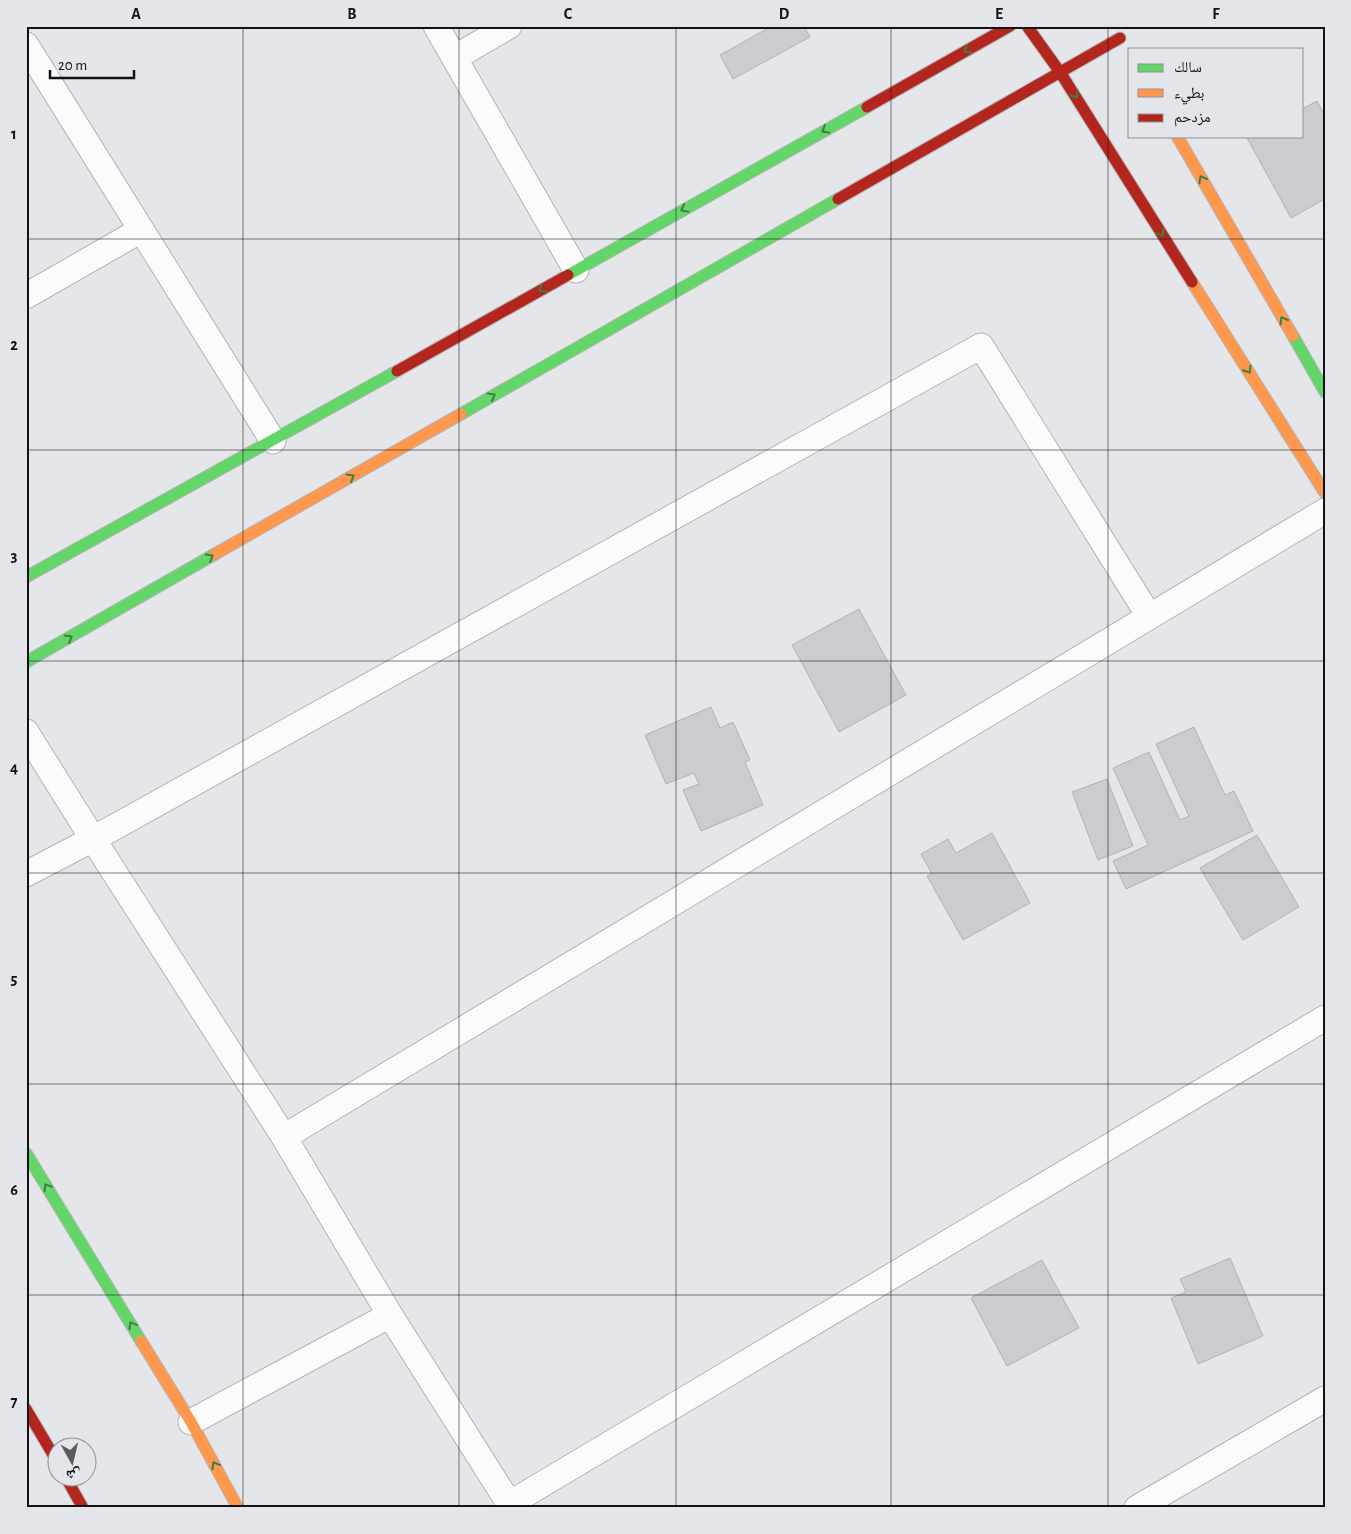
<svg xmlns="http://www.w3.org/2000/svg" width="1351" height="1534" viewBox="0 0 1351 1534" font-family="'Alegreya Sans','Noto Naskh Arabic',sans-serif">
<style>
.building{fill:#cdcad2;stroke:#b2b3b5}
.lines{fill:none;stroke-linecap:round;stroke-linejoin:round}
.street-casing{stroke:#b4b4b7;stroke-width:27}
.fast-casing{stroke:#b4b4b7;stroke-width:13}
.slow-casing{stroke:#b4b4b7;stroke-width:13}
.jam-casing{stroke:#b4b4b7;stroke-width:13}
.street{stroke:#fbfbfc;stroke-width:25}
.fast{stroke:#63d668;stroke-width:11}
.slow{stroke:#ff974d;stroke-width:11}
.jam{stroke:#b3261e;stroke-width:11}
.oneway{stroke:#3f7e42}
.grid{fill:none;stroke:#121214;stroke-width:1;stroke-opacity:0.55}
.neatline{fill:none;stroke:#121214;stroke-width:2}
.grid-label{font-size:16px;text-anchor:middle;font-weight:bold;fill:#121214}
</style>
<rect width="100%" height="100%" fill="#e5e6e9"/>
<path class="building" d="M772,26h32l6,11 -77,42 -13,-24z
M1317,101l8,15v83l-34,19 -44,-80 5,-2h50v-27z
M859,609l47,86 -67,37 -47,-87z
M711,707l9,21 13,-6 17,38 -5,2 18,43 -62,26 -18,-41 16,-6 -5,-11 -28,11 -21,-49z
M1194,727l31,68 9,-4 19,40 -127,58 -13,-28 35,-16 -35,-77 36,-16 31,68 9,-4 -33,-72z
M1107,779l26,67 -35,14 -26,-68z
M992,833l38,70 -67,37 -36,-64 5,-2 -11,-20 27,-15 8,14z
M1257,835l42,72 -56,33 -43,-72z
M1230,1258l33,78 -65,28 -27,-66 15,-6 -6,-13z
M1042,1260l37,68 -72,38 -36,-68z"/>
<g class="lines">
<defs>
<path id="street" d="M436,26l140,244
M26,45l247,396
M454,58l55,-32
M26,296l115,-66
M26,732l67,107 -67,35
M284,1137l1041,-626
M191,1422l199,-107
M509,1504l816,-486
M512,1508l-122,-193 -106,-178 -191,-298 888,-493 168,270
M1137,1508l188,-109"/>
<path id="fast" d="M568,275l299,-168
M1293,336l32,56
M461,414l377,-215
M26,577l371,-206
M26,662l189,-108
M26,1153l115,188"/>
<path id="slow" d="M1177,136l116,200
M1192,282l133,211
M215,554l246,-140
M141,1341l50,81 47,86"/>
<path id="jam" d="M1027,26l33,46 132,210
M867,107l143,-81
M838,199l282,-161
M397,371l171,-96
M26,1409l32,54
M65,1476l18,32"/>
</defs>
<use href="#street" class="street-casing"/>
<use href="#fast" class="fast-casing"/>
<use href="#slow" class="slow-casing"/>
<use href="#jam" class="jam-casing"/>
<use href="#street" class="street"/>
<use href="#fast" class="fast"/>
<use href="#slow" class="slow"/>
<use href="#jam" class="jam"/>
</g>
<defs><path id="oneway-chevron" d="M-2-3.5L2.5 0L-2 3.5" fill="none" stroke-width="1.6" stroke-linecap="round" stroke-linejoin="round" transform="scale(1.25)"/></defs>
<g class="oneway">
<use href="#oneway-chevron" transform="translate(967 50) rotate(151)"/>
<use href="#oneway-chevron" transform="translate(1075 95) rotate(58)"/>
<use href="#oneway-chevron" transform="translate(825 130) rotate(151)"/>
<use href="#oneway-chevron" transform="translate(1202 179) rotate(-120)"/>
<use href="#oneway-chevron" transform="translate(684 209) rotate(151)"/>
<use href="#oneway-chevron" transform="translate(1161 233) rotate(58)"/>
<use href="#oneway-chevron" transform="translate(542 289) rotate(150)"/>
<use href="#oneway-chevron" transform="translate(1283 320) rotate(-120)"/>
<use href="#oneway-chevron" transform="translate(1248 370) rotate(58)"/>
<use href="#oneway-chevron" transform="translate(492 396) rotate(-30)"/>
<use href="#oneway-chevron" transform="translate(351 477) rotate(-30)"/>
<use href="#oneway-chevron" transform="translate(210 557) rotate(-30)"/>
<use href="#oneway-chevron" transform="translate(69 638) rotate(-30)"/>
<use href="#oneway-chevron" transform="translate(47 1187) rotate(-121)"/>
<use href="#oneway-chevron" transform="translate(132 1325) rotate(-121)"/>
<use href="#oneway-chevron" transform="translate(215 1465) rotate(-119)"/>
</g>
<path class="grid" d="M243,26v1482M459,26v1482M676,26v1482M891,26v1482M1108,26v1482M26,239h1299M26,450h1299M26,661h1299M26,873h1299M26,1084h1299M26,1295h1299"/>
<rect width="1351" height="1534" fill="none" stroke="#e4e5ea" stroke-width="55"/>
<rect x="1128" y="48" width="175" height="90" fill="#e4e5ea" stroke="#909194"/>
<rect x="1138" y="64" width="25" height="8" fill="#63d668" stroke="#909194"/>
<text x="1174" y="72" font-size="15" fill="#121214">سالك</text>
<rect x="1138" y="89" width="25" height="8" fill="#ff974d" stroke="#909194"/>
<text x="1174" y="98" font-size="15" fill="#121214">بطيء</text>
<rect x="1138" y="114" width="25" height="8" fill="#b3261e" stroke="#909194"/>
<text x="1174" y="122" font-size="15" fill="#121214">مزدحم</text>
<g transform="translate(72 1462) rotate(172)"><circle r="24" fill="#e4e5ea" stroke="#909194"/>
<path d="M0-4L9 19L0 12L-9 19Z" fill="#5c5c5f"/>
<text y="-8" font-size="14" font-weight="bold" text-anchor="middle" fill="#121214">ش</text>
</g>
<path d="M50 70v8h84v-8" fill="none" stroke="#121214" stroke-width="2.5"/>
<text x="58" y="70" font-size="15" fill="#121214" stroke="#e4e5ea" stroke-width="4" paint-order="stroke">20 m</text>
<rect x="28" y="28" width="1296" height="1478" class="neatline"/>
<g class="grid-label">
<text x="136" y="19">A</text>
<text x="352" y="19">B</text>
<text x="568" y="19">C</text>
<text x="784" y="19">D</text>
<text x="999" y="19">E</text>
<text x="1216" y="19">F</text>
<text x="14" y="139">1</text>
<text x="14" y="350">2</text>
<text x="14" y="561">3</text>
<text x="14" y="773">4</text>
<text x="14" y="984">5</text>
<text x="14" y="1195">6</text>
<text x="14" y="1407">7</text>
</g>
</svg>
